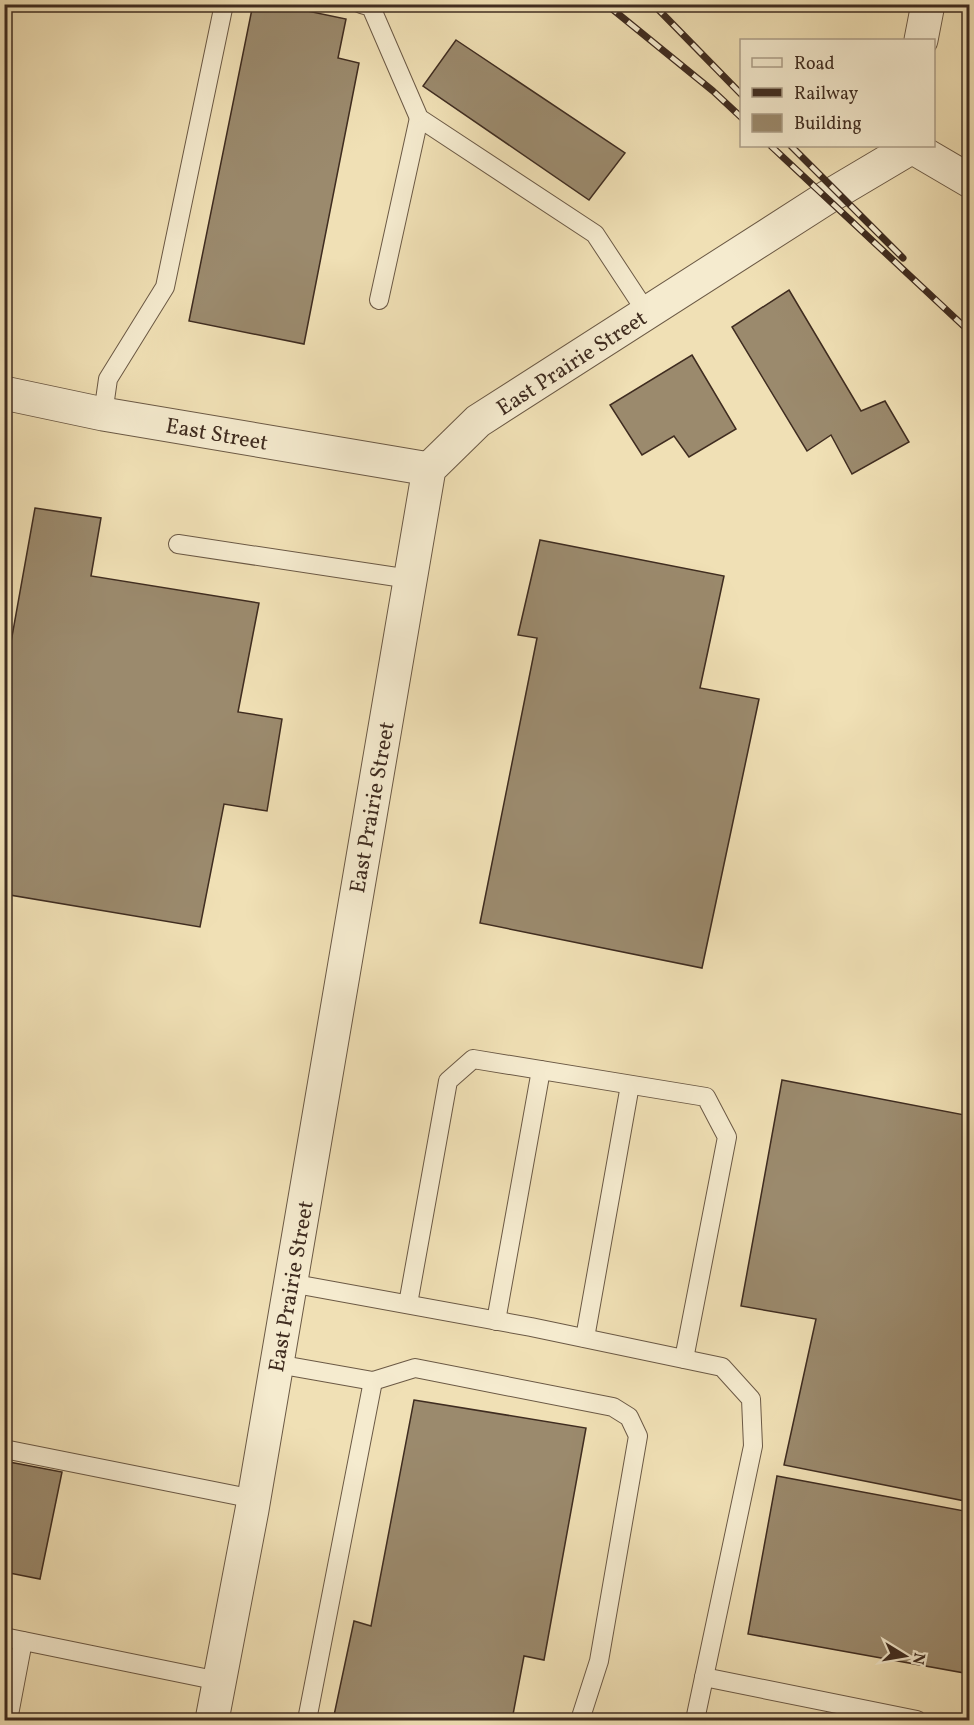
<svg xmlns="http://www.w3.org/2000/svg" width="974" height="1725" font-family="Vollkorn,serif">
<style>
.building{fill:#9b8a6d;stroke:#3f2c20;stroke-width:1.5}
.lines{fill:none;stroke-linecap:round;stroke-linejoin:round}
.service-casing{stroke:#6b5945;stroke-width:20}
.minor-casing{stroke:#6b5945;stroke-width:35}
.service{stroke:#f5ebcf;stroke-width:18}
.minor{stroke:#f5ebcf;stroke-width:33}
.rail-casing{stroke:#3f2c20;stroke-width:7}
.rail{stroke:#f5ebcf;stroke-width:4.5;stroke-dasharray:14;stroke-linecap:butt}
.labels{text-anchor:middle;stroke-width:5;stroke-linejoin:round;paint-order:stroke}
.street-label{font-size:22px;fill:#3f2c20;stroke:#f5ebcf}
</style>
<rect width="100%" height="100%" fill="#f0e0b5"/>
<filter id="stains"><feTurbulence type="fractalNoise" baseFrequency=".00333" numOctaves="4"/><feColorMatrix values="0 0 0 0 .2 0 0 0 0 .09 0 0 0 0 .02 0 0 0 .5 -.17"/></filter>
<radialGradient id="worn" r=".72"><stop offset=".6" stop-color="#630" stop-opacity="0"/><stop offset="1" stop-color="#630" stop-opacity=".3"/></radialGradient>
<g class="building">
<path d="M253,4H274L346,19L338,58L359,63L304,344L189,321Z"/>
<path d="M456,40L625,153L589,200L423,86Z"/>
<path d="M789,290L861,411L885,401L909,442L852,474L831,435L807,451L732,327Z"/>
<path d="M692,355L736,429L689,457L674,436L642,455L610,405Z"/>
<path d="M35,508L101,518L91,576L259,603L238,712L282,719L267,811L224,804L200,927L4,894V681Z"/>
<path d="M540,540L724,576L700,688L759,699L702,968L480,923L537,638L518,635Z"/>
<path d="M782,1080L970,1116V1502L784,1465L816,1319L741,1306Z"/>
<path d="M414,1400L586,1428L544,1660L524,1656L512,1720H333L354,1621L371,1626Z"/>
<path d="M4,1461L62,1472L40,1579L4,1572Z"/>
<path d="M777,1476L970,1512V1674L748,1634Z"/>
</g>
<g class="lines">
<defs>
<g id="service">
<path d="M361,4L371,7L419,118L595,234L647,313"/>
<path d="M379,300L419,118"/>
<path d="M103,414L108,379L165,287L224,4"/>
<path d="M178,544L410,579"/>
<path d="M290,1283L531,1327L722,1367L751,1399L753,1446L695,1720"/>
<path d="M408,1304L448,1081L473,1059L706,1097L727,1137L684,1359"/>
<path d="M496,1321L541,1070"/>
<path d="M585,1338L630,1085"/>
<path d="M277,1364L373,1381L415,1368L613,1407L629,1417L638,1436L599,1661L580,1720"/>
<path d="M4,1449L254,1499"/>
<path d="M4,1637L219,1681"/>
<path d="M704,1677L917,1720"/>
<path d="M8,1720L23,1641"/>
<path d="M307,1720L373,1381"/>
</g>
<g id="minor">
<path d="M921,40L928,4"/>
<path d="M912,147L970,181"/>
<path d="M4,393L103,414L429,469"/>
<path d="M212,1720L252,1510L429,469L478,421L826,198L912,147"/>
</g>
</defs>
<use href="#service" class="service-casing"/>
<use href="#minor" class="minor-casing"/>
<use href="#service" class="service"/>
<use href="#minor" class="minor"/>
<defs>
<g id="rail">
<path d="M606,4L713,91L742,118"/>
<path d="M653,4L742,95"/>
<path d="M771,146L970,332"/>
<path d="M791,146L903,258"/>
</g>
</defs>
<use href="#rail" class="rail-casing"/>
<use href="#rail" class="rail"/>
</g>
<g class="labels">
<g class="street-label">
<text transform="translate(571 362) rotate(-33)" y="8">East Prairie Street</text>
<text transform="translate(217 433) rotate(10)" y="8">East Street</text>
<text transform="translate(371 807) rotate(-80)" y="8">East Prairie Street</text>
<text transform="translate(290 1286) rotate(-80)" y="8">East Prairie Street</text>
</g>
</g>
<rect width="974" height="1725" fill="none" stroke="#f0e0b5" stroke-width="24"/>
<rect x="6" y="6" width="962" height="1713" fill="none" stroke="#3f2c20" stroke-width="3"/>
<rect x="12" y="12" width="950" height="1701" fill="none" stroke="#3f2c20" stroke-width="1.5"/>
<rect x="740" y="39" width="195" height="108" fill="#f5ebcf" stroke="#ac9f89" stroke-width="1.5"/>
<rect x="752" y="58" width="30" height="9" fill="#f5ebcf" stroke="#ac9f89" stroke-width="1.5"/>
<text x="794" y="69" font-size="18" fill="#3f2c20">Road</text>
<rect x="752" y="88" width="30" height="9" fill="#3f2c20" stroke="#ac9f89" stroke-width="1.5"/>
<text x="794" y="99" font-size="18" fill="#3f2c20">Railway</text>
<rect x="752" y="114" width="30" height="18" fill="#9b8a6d" stroke="#ac9f89" stroke-width="1.5"/>
<text x="794" y="129" font-size="18" fill="#3f2c20">Building</text>
<g transform="translate(905 1656) rotate(101)" stroke="#f5ebcf" stroke-width="4.5" paint-order="stroke">
<path d="M0-4.5L10 22L0 15L-10 22Z" fill="#3f2c20"/>
<text y="-9" font-size="16" font-weight="bold" text-anchor="middle" fill="#3f2c20">N</text>
</g>
<rect width="100%" height="100%" filter="url(#stains)"/>
<rect width="100%" height="100%" fill="url(#worn)"/>
</svg>
